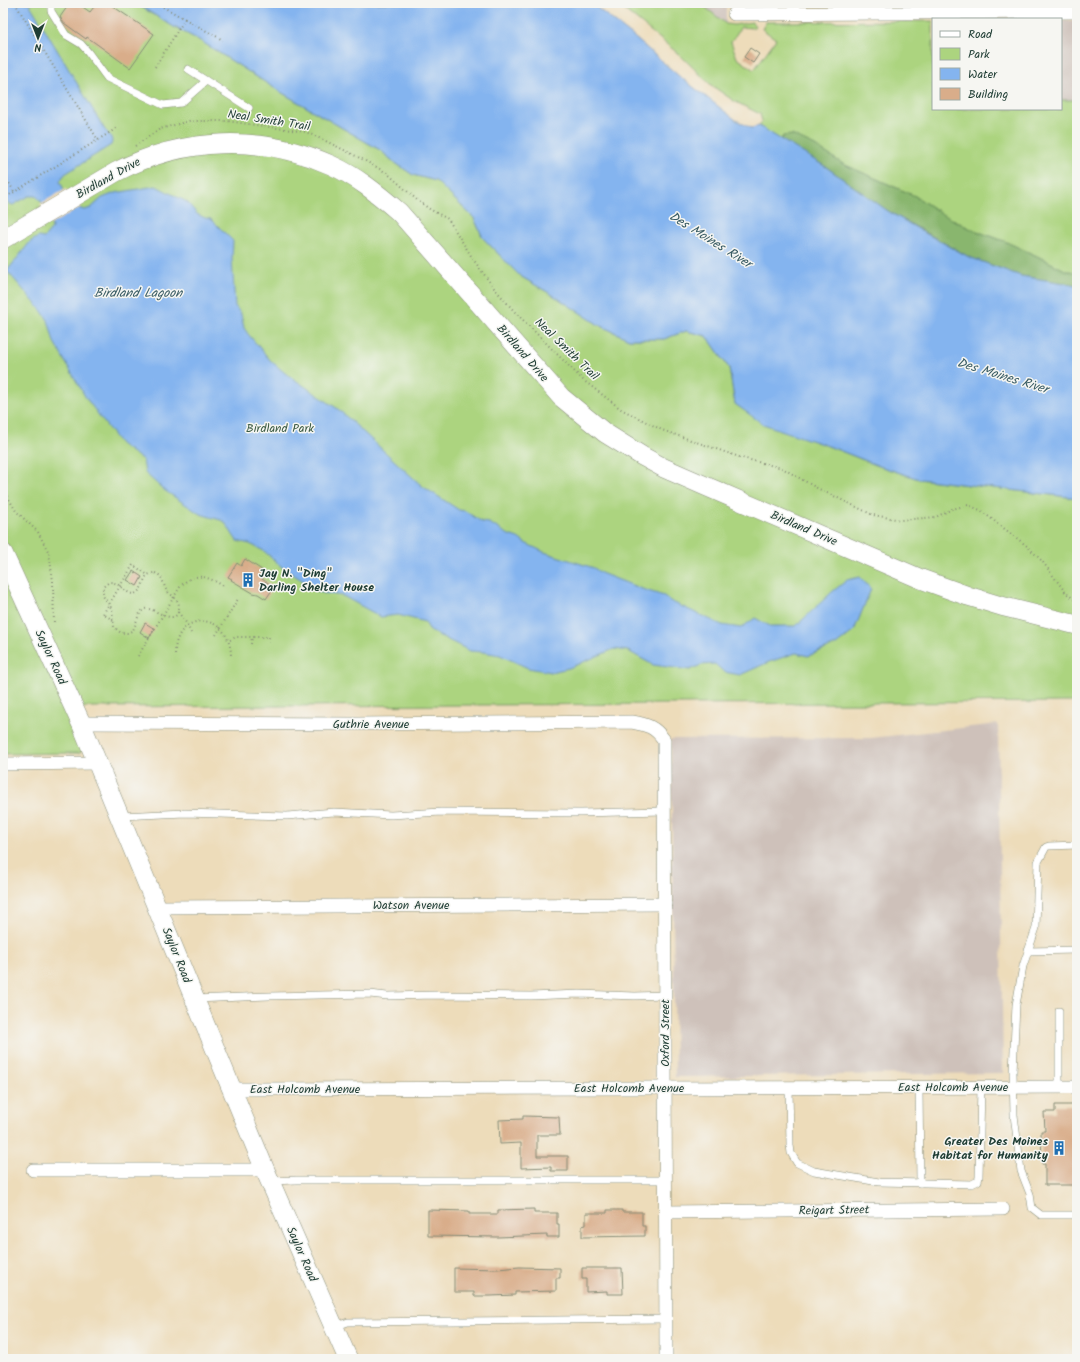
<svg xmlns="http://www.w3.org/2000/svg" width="1080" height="1362" font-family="Kalam,sans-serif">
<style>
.industrial{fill:#cec1ba}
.green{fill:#acd47f;stroke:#66885a}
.forest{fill:#89b66e;stroke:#547a51}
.water{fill:#84b4ef;stroke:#527892}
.pier{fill:#eddcba}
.building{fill:#d9ad8a}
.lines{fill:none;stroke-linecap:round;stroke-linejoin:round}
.lane-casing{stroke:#868c77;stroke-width:8}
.street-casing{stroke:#868c77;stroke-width:14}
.secondary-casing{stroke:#868c77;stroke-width:20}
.path{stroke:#868c77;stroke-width:2;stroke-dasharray:1 3;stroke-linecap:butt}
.lane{stroke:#fff;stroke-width:7}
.street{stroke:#fff;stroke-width:13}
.secondary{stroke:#fff;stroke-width:19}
.labels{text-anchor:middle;stroke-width:3;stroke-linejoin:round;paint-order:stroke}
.street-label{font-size:12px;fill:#1f3d34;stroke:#f6f6f2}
.park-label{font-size:12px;fill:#3b5b43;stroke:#f6f6f2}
.poi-label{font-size:12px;font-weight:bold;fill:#1f3d34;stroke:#f6f6f2;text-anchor:start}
.water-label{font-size:13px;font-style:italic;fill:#385b63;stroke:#f6f6f2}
</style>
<rect width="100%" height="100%" fill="#f6f6f2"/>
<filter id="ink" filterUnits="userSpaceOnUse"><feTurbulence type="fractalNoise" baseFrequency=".025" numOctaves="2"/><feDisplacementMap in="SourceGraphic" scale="8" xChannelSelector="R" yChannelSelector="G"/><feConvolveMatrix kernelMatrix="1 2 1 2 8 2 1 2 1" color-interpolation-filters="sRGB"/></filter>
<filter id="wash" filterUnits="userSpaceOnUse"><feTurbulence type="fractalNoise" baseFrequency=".012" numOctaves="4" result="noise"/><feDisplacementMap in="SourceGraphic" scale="16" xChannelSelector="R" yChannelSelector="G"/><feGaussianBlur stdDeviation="0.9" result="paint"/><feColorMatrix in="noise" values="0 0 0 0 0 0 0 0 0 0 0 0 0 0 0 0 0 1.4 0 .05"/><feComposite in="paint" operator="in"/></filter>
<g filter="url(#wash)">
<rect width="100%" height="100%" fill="#eddcba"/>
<g class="industrial">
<path d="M700,3H726V24Z"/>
<path d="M809,3H1077V4L814,5Z"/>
<path d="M1077,20V100H1061V21Z"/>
<path d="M998,724L1003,1073L675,1077L671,739L871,738Z"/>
</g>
<g class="green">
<path d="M3,3H135L174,27L199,40L279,91L380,150L394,162L413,175L436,181L474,218L483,238L520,276L556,297L599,325L629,339H664L686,331L707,336L729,368L735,404L828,446L879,466L919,479L1077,498V702L86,707L76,711L84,749L80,753L3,754Z"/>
<path d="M616,3H700L726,24L734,25L752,22L755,26L753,28L741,27L731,42L737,58L754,70L776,39L762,29L766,22L933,21V109H1061V100H1077V272L1067,271L1037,256L1004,241L973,230L942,214L915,196L843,164L815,146L792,136H783L781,140L759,126L762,121L760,114L734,101L711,85L680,55Z"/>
</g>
<path class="forest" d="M792,135L815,146L843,164L915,196L942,214L973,230L1004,241L1037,256L1067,271L1077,272V285L1021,276L969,257L888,211L826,167L781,140L783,136Z"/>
<g class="water">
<path d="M3,3H29L105,130C109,134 114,139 111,145L65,174L62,178L60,181L63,188L79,208L84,210L91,208L102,198L115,193L156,186L187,202L197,214L205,218L211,219L233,241L232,259L235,306L241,314L244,328L248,334L271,361L285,373L338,409L422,486L459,510L465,511L482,522L489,523L509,535L518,538L525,543L544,552L594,568L601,573L642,589L664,596L670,601L722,625L741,628L755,618L770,626H796L832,592L847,580L860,577L871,589L854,631L836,645L808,656L796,653L769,662L740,675L724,672L715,664L701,665L690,670L653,665L628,651L614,649L569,668L551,672L528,668L500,655L483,652L470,651L430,631L425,622L398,615L381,617L343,596L323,593L312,589L305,582L283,568L264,551L250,544L237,541L224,521L200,514L164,490L145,473L143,460L120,444L86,398L54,342L48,320L41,310L7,271L30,242L38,237L44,238L52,229C52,219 44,203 36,196H29L13,205L10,204L3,197Z"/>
<path d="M135,3H591L634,37L679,76L736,120L751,128L759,126L772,134L826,167L888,211L925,233L969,257L1021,276L1077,285V498L919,479L879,466L828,446L763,424L735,404L729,368L707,336L686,331L664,339H629L599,325L556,297L520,276L483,238L474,218L436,181L413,175L394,162L380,150L279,91L199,40L174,27Z"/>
</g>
<path class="pier" d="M66,189L81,207L50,225L40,204Z"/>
<g id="blocks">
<g class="building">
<path d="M70,3H77L90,12L97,3H108L154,34L130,68L87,37L86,39L64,23L60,17Z"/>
<path d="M750,48L759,54L753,63L744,57Z"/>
<path d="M245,559L265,572L262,577V579L274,587L266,599L258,594L253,593L231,580L232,579L228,577L237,563L241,566Z"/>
<path d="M133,571L142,577L137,586L127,580Z"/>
<path d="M145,623L155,629L149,638L140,632Z"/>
<path d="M1055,1105H1077V1185H1045V1164H1042L1041,1131H1045L1044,1112H1055Z"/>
<path d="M523,1116L559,1117L560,1135H537V1156H568V1171H551V1167L521,1168V1143L500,1144L499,1120L523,1119Z"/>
<path d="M534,1209V1213H557V1224H559V1237H547V1235L498,1237L428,1236V1210L469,1211V1214H498V1210Z"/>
<path d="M607,1210H622V1212H642V1226H645V1236L582,1237V1226L586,1225V1213H607Z"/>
<path d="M519,1267L560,1268V1278H556V1291L515,1292V1295L490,1296H474V1292H454V1268L498,1269Z"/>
<path d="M582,1268H622L623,1294H607V1291L586,1292V1279H582Z"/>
</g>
</g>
</g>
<g filter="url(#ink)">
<use href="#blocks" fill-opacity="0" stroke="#868c77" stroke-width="1"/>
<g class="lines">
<defs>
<g id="lane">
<path d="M51,3V11L66,35L81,44L88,52L107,78L163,105L181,103L206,81"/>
<path d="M188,69L249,108"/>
<path d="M121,816L185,813L287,816L334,812L391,815L441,812L581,813L664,811"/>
<path d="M1077,845L1049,846L1046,847L1038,862L1036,928L1023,966L1016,1005L1013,1072L1014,1115L1021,1171L1030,1194L1032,1208L1041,1215H1077"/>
<path d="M1028,951L1077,950"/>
<path d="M195,999L269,996L370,994L387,996L437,995L531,996L579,994L635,996L665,995"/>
<path d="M919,1087L920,1183"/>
<path d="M1059,1087V1011"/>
<path d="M789,1088L790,1145L791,1153L797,1163L814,1171L879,1182L972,1184L978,1181L979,1177L981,1087"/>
<path d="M271,1181L296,1180H666"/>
<path d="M334,1327L348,1322L665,1319"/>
</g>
<g id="street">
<path d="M734,14L1077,12"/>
<path d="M81,723L355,724L632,722C648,725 655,727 664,740L666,1359"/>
<path d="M3,764L98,763"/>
<path d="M157,907L665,904"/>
<path d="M232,1089L1077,1087"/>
<path d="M33,1170H265"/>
<path d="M666,1212L1003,1209"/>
</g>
<g id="secondary">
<path d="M3,239L116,172C183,137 262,134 331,165C356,176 378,194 399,212L561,397L605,433L642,456L664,468L703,485L921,579L968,596L1001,606L1077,625"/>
<path d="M3,553L81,723L265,1170L348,1359"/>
</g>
</defs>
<use href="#lane" class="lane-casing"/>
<use href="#street" class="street-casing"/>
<use href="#secondary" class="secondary-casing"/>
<g class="path">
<path d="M15,3L98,140"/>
<path d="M156,3L185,19"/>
<path d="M155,67L185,19L223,40"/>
<path d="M135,146L160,129L189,121H227L306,132L332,144L360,158L387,173L417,200L431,210L448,219L473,259L494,288L515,312L583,380L621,409L662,430L742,458L782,468L815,487L873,515L901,520L936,517L952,509L968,505L980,510L1027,546L1042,561L1066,593L1077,601"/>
<path d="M3,173L15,193"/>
<path d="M3,199L117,128"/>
<path d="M3,489L16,511L38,532L49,553L53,581L54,625"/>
<path d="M155,573C165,576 162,587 169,593C174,597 179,600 179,607C177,630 154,606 145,609C137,613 137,623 133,630L128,633H121L114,627L112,609L103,596V587L109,582C121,582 123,593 134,594C147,589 140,573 155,573Z"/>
<path d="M178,612L187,624L191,633"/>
<path d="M113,620L103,614L133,565L148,575"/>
<path d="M216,635L238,599"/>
<path d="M230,640L236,637H269V644"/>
<path d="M251,644L252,637"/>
<path d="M175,654C174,611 229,609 231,655"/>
<path d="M138,656L180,587C195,570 209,577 225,587"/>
</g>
<use href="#lane" class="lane"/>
<use href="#street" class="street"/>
<use href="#secondary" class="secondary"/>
</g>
</g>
<defs>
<symbol id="building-bare" viewBox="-9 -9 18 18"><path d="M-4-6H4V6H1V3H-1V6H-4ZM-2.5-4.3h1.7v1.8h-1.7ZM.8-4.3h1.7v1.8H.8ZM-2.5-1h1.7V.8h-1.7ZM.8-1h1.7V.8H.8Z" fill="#1f6fb2" stroke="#f6f6f2" stroke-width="2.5" paint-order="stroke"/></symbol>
</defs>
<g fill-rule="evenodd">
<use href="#building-bare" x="238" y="570" width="20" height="20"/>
<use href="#building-bare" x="1049" y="1138" width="20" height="20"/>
</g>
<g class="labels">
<g class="street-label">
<text transform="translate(269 120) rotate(9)" y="4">Neal Smith Trail</text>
<text transform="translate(108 178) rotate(-29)" y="4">Birdland Drive</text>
<text transform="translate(567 349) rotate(44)" y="4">Neal Smith Trail</text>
<text transform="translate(523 353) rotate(49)" y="4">Birdland Drive</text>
<text transform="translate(804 528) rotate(23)" y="4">Birdland Drive</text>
<text transform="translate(51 657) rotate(65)" y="4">Saylor Road</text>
<text x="371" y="728">Guthrie Avenue</text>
<text x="411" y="909">Watson Avenue</text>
<text transform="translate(177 955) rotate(68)" y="4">Saylor Road</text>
<text transform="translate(665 1033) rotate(-90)" y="4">Oxford Street</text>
<text x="953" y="1091">East Holcomb Avenue</text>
<text x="629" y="1092">East Holcomb Avenue</text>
<text x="305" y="1093">East Holcomb Avenue</text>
<text transform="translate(834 1210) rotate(-1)" y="4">Reigart Street</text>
<text transform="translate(302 1254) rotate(66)" y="4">Saylor Road</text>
</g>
<g class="park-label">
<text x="280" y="432">Birdland Park</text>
</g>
<g class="poi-label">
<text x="259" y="577">Jay N. "Ding"<tspan x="259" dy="14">Darling Shelter House</tspan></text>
<text x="1048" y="1145" text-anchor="end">Greater Des Moines<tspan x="1048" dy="14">Habitat for Humanity</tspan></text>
</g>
<g class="water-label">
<text transform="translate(711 239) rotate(32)" y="5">Des Moines River</text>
<text x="138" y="297">Birdland Lagoon</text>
<text transform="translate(1003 375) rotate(17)" y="5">Des Moines River</text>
</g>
</g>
<rect width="1080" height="1362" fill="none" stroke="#f6f6f2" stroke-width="16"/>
<rect x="932" y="18" width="130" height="92" fill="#f6f6f2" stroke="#a0aca6"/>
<rect x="940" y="31" width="20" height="6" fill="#ffffff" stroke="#a0aca6"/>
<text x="968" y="38" font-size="12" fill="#1f3d34">Road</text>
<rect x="940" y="48" width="20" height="12" fill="#acd47f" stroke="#a0aca6"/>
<text x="968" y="58" font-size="12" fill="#1f3d34">Park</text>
<rect x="940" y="68" width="20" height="12" fill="#84b4ef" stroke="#a0aca6"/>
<text x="968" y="78" font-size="12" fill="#1f3d34">Water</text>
<rect x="940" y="88" width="20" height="12" fill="#d9ad8a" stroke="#a0aca6"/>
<text x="968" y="98" font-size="12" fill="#1f3d34">Building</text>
<g transform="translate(38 38) rotate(180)" stroke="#f6f6f2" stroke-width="3" paint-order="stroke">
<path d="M0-3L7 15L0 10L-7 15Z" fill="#1f3d34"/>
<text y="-6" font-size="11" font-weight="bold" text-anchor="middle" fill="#1f3d34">N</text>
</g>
</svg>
